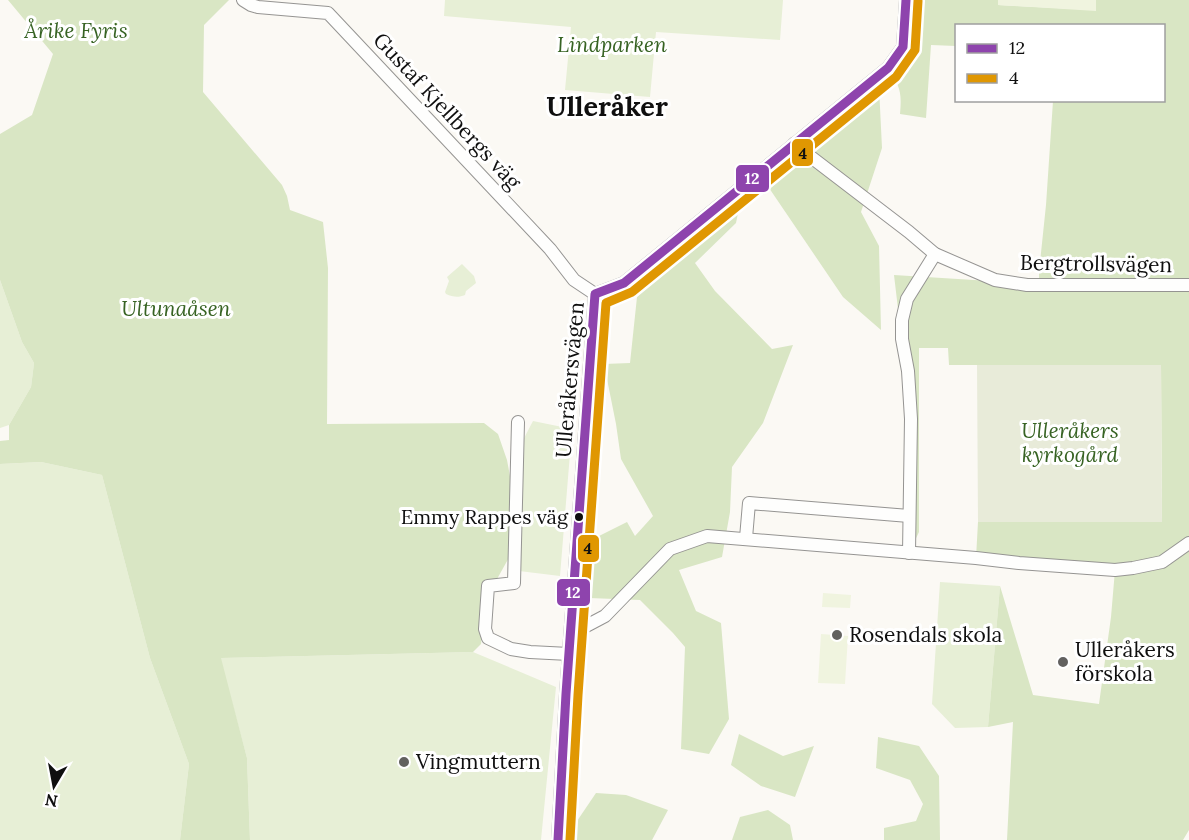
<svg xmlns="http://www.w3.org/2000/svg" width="1189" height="840" font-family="Lora,serif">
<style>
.green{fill:#e7efd6}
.forest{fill:#d9e6c4}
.cemetery{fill:#e8ebd9}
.pitch{fill:#f0f4df}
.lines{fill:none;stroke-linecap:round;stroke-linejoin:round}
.minor-casing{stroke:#959492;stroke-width:14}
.minor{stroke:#fefefd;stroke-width:12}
.bus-1-casing{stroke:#fff;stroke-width:14}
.bus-2-casing{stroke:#fff;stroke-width:14}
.bus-1{stroke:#8e44ad;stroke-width:9}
.bus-2{stroke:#e09702;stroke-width:9}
.bus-dot{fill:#0f0f0f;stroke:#fff;stroke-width:2}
.poi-dot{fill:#62615f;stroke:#fff;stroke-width:2}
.labels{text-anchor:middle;stroke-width:6;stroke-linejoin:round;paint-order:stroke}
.bus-label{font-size:20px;fill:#0f0f0f;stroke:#fff;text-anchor:end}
.park-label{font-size:21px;font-style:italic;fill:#376323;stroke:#fff}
.street-label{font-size:21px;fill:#0f0f0f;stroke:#fff}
.poi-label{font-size:21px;fill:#0f0f0f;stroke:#fff;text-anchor:start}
.district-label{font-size:27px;font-weight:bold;fill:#0f0f0f;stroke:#fff}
.line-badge{stroke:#fff;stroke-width:2}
.badge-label{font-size:16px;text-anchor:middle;font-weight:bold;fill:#fff}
.pale-badge-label{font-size:16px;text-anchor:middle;font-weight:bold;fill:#111}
</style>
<rect width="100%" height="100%" fill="#fbf9f4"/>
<g class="green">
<path d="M445,0H783L780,40L656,32L650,97L565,90L571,27L444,16Z"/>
<path d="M462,264L474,276L476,283L466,291L465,295C458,298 453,297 446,294L445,292L449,281L447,277Z"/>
<path d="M0,280L22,342L34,363L31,387L9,425L0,428Z"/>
<path d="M533,421L572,429L560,576L519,571L522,442Z"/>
<path d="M41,462L102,475L150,658L189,764L180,840H0V464Z"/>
<path d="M940,582L1000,586L988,727L955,728L932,704Z"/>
<path d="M473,652L556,687L541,840H250L247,758L220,658Z"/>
</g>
<g class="forest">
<path d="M8,0H229L204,25L203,92L282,185L287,196L290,210L323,222L328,268L327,424L484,423L498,434L507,460L514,498L511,554L487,597L481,644L473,652L221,658L247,758L250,840H180L189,764L150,658L102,475L41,462L0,464V441L9,440V425L31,387L34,363L22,342L0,280V134L32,115L53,54Z"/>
<path d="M910,0H998V5L1096,10V0H1189V830L1183,840H1007L1013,722L988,727L1000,586L1033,695L1099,704L1111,617L1115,570L976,558L978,522H1162L1161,365H949L948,348H919V532L909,553L911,419L894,275L1039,284V272L1046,205L1053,101L1164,100V26H956V46L931,45L926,118L900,114C902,91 900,87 888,68L903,47Z"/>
<path d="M879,87L882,148L861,212L879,246L881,330L843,297L765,182Z"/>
<path d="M740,203L736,223L695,263L715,291L772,349L793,345L763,423L732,467L730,512L722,557L679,570L696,611L721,623L729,719L709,754L681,749L685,647L673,633L640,600L589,598L591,561L599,536L627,522L635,536L653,516L621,459L616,424L604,364L630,363L637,297L675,252Z"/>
<path d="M739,734L783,756L814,746L795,797L761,786L731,765Z"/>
<path d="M878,737L919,746L939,776L940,840H884V828L916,821L923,804L910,780L876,768Z"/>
<path d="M596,793L626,795L668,810L652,840H575V824Z"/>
<path d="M768,810L790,825L793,840H732L740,817Z"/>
</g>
<path class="cemetery" d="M977,365H1161L1162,522H978Z"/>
<g class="pitch">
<path d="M998,0H1096V11L998,5Z"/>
<path d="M823,593L851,595L850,608L822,607Z"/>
<path d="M821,634L848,636L845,684L818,683Z"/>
</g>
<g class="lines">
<defs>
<g id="minor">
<path d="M243,0L251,5L258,7L328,13L550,249L574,280L595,294"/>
<path d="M794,144L909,232L935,254L995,280L1027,285H1189"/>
<path d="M518,422L514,583L488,586L485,629L488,638L511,649L530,652L569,654"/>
<path d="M746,538L749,503L909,516"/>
<path d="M909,553L911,419L908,371L902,339V320L907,299L935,254"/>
<path d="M571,634L605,616L670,549L707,536L976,558L1019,563L1115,570L1133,568L1162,562L1189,543"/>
<path d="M558,840L566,694L595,294L624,283L888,68L903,47L906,0"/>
</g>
</defs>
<use href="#minor" class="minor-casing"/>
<use href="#minor" class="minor"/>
<defs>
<path id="bus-1" d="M558,840L566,694L595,294L624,283L888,68L903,47L906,0"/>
<path id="bus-2" d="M570,840L578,695L606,303L632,292L896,77L915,50L918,1"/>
</defs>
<use href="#bus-1" class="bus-1-casing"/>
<use href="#bus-2" class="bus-2-casing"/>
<use href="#bus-1" class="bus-1"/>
<use href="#bus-2" class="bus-2"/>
</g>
<circle class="bus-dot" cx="579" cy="517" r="5"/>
<g class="poi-dot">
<circle cx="837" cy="635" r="6"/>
<circle cx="1063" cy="662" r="6"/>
<circle cx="404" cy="762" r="6"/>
</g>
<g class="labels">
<g class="bus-label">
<text x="568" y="524">Emmy Rappes väg</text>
</g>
<g class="park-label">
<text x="76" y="38">Årike Fyris</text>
<text x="612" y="52">Lindparken</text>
<text x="176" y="316">Ultunaåsen</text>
<text x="1070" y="438">Ulleråkers<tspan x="1070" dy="24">kyrkogård</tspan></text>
</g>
<g class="street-label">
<text transform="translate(447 111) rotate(47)" y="7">Gustaf Kjellbergs väg</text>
<text transform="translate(1096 264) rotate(1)" y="7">Bergtrollsvägen</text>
<text transform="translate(570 380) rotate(-85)" y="7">Ulleråkersvägen</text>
</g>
<g class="poi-label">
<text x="849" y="642">Rosendals skola</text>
<text x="1075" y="657">Ulleråkers<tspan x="1075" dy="24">förskola</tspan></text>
<text x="416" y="769">Vingmuttern</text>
</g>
<g class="district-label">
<text x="607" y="116">Ulleråker</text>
</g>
</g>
<g class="line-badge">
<rect x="791" y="138" width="23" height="29" rx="6" fill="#e09702"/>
<rect x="735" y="164" width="35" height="29" rx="6" fill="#8e44ad"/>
<rect x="577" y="534" width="23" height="29" rx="6" fill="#e09702"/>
<rect x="556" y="578" width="35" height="29" rx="6" fill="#8e44ad"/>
</g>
<g class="badge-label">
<text x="752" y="184">12</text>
<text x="573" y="598">12</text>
</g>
<g class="pale-badge-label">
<text x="803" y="159">4</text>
<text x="588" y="554">4</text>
</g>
<rect x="955" y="24" width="210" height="78" fill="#ffffff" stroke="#9f9f9f" stroke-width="1.5"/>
<rect x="967" y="44" width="30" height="9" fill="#8e44ad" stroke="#9f9f9f" stroke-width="1.5"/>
<text x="1009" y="54" font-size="18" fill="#0f0f0f">12</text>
<rect x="967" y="74" width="30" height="9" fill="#e09702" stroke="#9f9f9f" stroke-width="1.5"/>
<text x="1009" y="84" font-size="18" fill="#0f0f0f">4</text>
<g transform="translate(54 786) rotate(190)" stroke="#ffffff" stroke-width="4.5" paint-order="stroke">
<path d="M0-4.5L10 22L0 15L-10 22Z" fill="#0f0f0f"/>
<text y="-9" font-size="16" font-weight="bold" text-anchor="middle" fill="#0f0f0f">N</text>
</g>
</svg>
